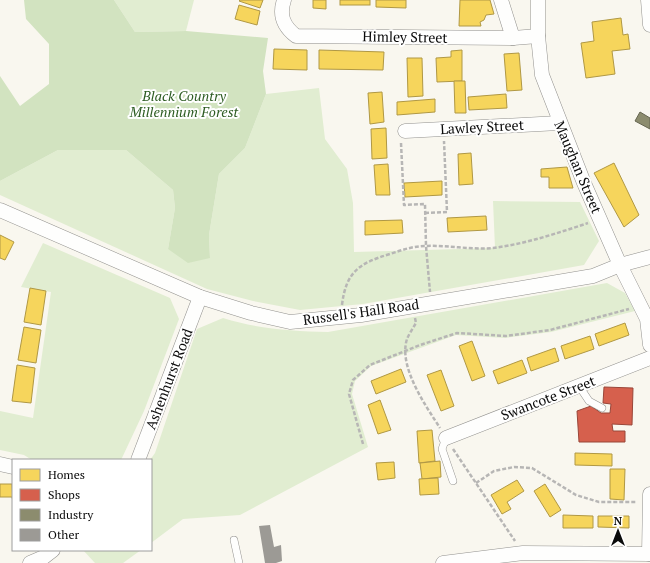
<svg xmlns="http://www.w3.org/2000/svg" width="650" height="563" font-family="'PT Serif',serif">
<style>
.green{fill:#e1edd1}
.forest{fill:#d2e3c0}
.homes{fill:#f6d55c;stroke:#b09844}
.shops{fill:#d6604d;stroke:#994639}
.industry{fill:#8c8c6e;stroke:#656550}
.building{fill:#9c9a95}
.lines{fill:none;stroke-linecap:round;stroke-linejoin:round}
.lane-casing{stroke:#92918e;stroke-width:8}
.street-casing{stroke:#92918e;stroke-width:15}
.path{stroke:#b7b6b5;stroke-width:2.5;stroke-dasharray:4 2;stroke-linecap:butt}
.lane{stroke:#fefefd;stroke-width:7}
.street{stroke:#fefefd;stroke-width:14}
.labels{text-anchor:middle;stroke-width:4;stroke-linejoin:round;paint-order:stroke}
.street-label{font-size:14px;fill:#0b0b0b;stroke:#fff}
.park-label{font-size:14px;font-style:italic;fill:#2d5c22;stroke:#fff}
</style>
<rect width="100%" height="100%" fill="#f9f7ef"/>
<g class="green">
<path d="M114,0H194L186,31L135,32Z"/>
<path d="M319,88L325,139L347,169L353,203L354,252L495,248L493,201L580,202L599,241L584,265L363,304L300,310L253,301L207,289L0,195V181L58,150H126L173,190L175,208L168,249L210,258L209,235L219,174L245,148L266,94Z"/>
<path d="M43,243L170,298L179,319L144,411L121,460H32L24,455L0,450V411L33,418L51,292L21,287Z"/>
<path d="M607,283L625,293L635,311L551,332L505,338L456,335L371,366L355,381L352,394L368,447L240,515L183,519L151,543L150,460L155,453L197,329L223,318C258,329 292,331 328,332Z"/>
<path d="M83,550H141L123,563H95Z"/>
</g>
<path class="forest" d="M24,0H114L135,32L186,31L268,38L263,71L266,94L245,148L219,174L209,235L210,258L188,263L168,249L175,208L173,190L126,150H58L0,181V76L20,106L49,84V44L26,19Z"/>
<g class="homes">
<path d="M240,0H263L260,8L239,1Z"/>
<path d="M313,0H326V9L313,8Z"/>
<rect x="340" y="0" width="30" height="5"/>
<path d="M376,0H406V8L376,7Z"/>
<path d="M460,0H490L494,14L486,15L484,20L480,22L481,26H459Z"/>
<path d="M239,5L260,11L257,25L235,19Z"/>
<path d="M621,18L623,35L628,34L630,49L612,51L615,74L586,78L581,43L594,41L592,22Z"/>
<path d="M274,49L307,50V70L273,69Z"/>
<path d="M319,50L384,52L383,70L319,69Z"/>
<path d="M462,50V81L437,82L436,58L451,57V51Z"/>
<path d="M519,53L522,90L507,91L504,54Z"/>
<path d="M407,58H422L423,96L408,97Z"/>
<path d="M454,81H465L466,113H455Z"/>
<path d="M382,92L384,122L370,124L368,93Z"/>
<path d="M506,94L507,108L469,110L468,97Z"/>
<path d="M435,99V112L397,115V102Z"/>
<path d="M386,128L387,158L372,159L371,129Z"/>
<path d="M471,153L473,184L459,185L458,154Z"/>
<path d="M614,163L639,215L624,227L594,173Z"/>
<path d="M388,164L390,195H376L374,165Z"/>
<path d="M567,167L573,188H549V177H541V169Z"/>
<path d="M442,181V195L405,197L404,183Z"/>
<path d="M486,216L487,230L448,232L447,218Z"/>
<path d="M402,220L403,233L365,235V221Z"/>
<path d="M0,235L14,242L5,260L0,258Z"/>
<path d="M30,288L46,291L41,325L24,322Z"/>
<path d="M625,323L629,335L599,346L595,334Z"/>
<path d="M24,327L41,330L36,363L18,360Z"/>
<path d="M590,336L594,349L565,359L561,346Z"/>
<path d="M472,341L485,376L472,381L459,346Z"/>
<path d="M555,348L559,361L531,371L527,358Z"/>
<path d="M522,360L527,373L498,384L493,371Z"/>
<path d="M17,365L35,368L31,403L12,401Z"/>
<path d="M401,369L406,382L376,394L371,381Z"/>
<path d="M441,370L454,406L441,411L427,375Z"/>
<path d="M380,400L391,430L378,434L368,405Z"/>
<path d="M432,430L435,461L419,463L417,431Z"/>
<path d="M575,453L612,454V466L575,465Z"/>
<path d="M440,461L441,477L422,479L420,463Z"/>
<path d="M394,462L395,478L378,480L376,463Z"/>
<path d="M610,469H625L624,500L610,499Z"/>
<path d="M438,478L439,494L420,495L419,479Z"/>
<path d="M517,480L524,491L507,502L511,509L502,514L491,495Z"/>
<path d="M0,484H12L13,502L12,497H0Z"/>
<path d="M545,484L561,510L550,517L534,491Z"/>
<path d="M563,515L593,516V528H563Z"/>
<path d="M598,516H629V528L598,527Z"/>
</g>
<path class="shops" d="M604,387L633,388L632,425L612,424L613,431H625V442H579L577,411L591,406L601,413H610L611,404L603,403Z"/>
<path class="industry" d="M640,112L650,118V129L635,121Z"/>
<path class="building" d="M270,525L274,547L281,545L282,561L276,563H265L259,526Z"/>
<g class="lines">
<defs>
<g id="lane">
<path d="M579,386L589,401L602,408"/>
<path d="M446,438L442,449L453,481"/>
<path d="M234,540L239,563"/>
</g>
<g id="street">
<path d="M284,0C279,15 283,26 296,36L513,38L538,36"/>
<path d="M501,0L513,38"/>
<path d="M538,0V36L542,75L584,183L620,265L647,319L650,345"/>
<path d="M648,0L650,25"/>
<path d="M405,131L559,123"/>
<path d="M0,210L200,297L251,313L290,322L361,315L593,276L620,265L650,257"/>
<path d="M446,438L650,358"/>
<path d="M138,460L200,297"/>
<path d="M0,464L13,467"/>
<path d="M649,554L650,494"/>
<path d="M30,563L44,557L53,550"/>
<path d="M443,563L523,553L650,554"/>
</g>
</defs>
<use href="#lane" class="lane-casing"/>
<use href="#street" class="street-casing"/>
<g class="path">
<path d="M401,143L404,205L425,204L426,246L430,292"/>
<path d="M425,213L447,212L444,141"/>
<path d="M342,305C346,271 360,263 390,254C402,250 413,246 426,246C448,245 471,250 493,248C525,244 558,233 588,223"/>
<path d="M415,318L416,323C413,328 409,334 407,339C398,367 426,406 440,428"/>
<path d="M363,444L349,394L353,380L370,365L420,345L457,333L506,336L550,330L629,309"/>
<path d="M453,449L515,541"/>
<path d="M476,483L494,471L514,467L532,468L576,495L599,502H637"/>
</g>
<use href="#lane" class="lane"/>
<use href="#street" class="street"/>
</g>
<g class="labels">
<g class="street-label">
<text transform="translate(405 37) rotate(1)" y="5">Himley Street</text>
<text transform="translate(482 127) rotate(-3)" y="5">Lawley Street</text>
<text transform="translate(578 167) rotate(67)" y="5">Maughan Street</text>
<text transform="translate(361 312) rotate(-8)" y="5">Russell's Hall Road</text>
<text transform="translate(169 379) rotate(-69)" y="5">Ashenhurst Road</text>
<text transform="translate(548 398) rotate(-21)" y="5">Swancote Street</text>
</g>
<g class="park-label">
<text x="184" y="101">Black Country<tspan x="184" dy="16">Millennium Forest</tspan></text>
</g>
</g>
<rect x="12" y="459" width="140" height="92" fill="#ffffff" stroke="#9d9d9d"/>
<rect x="20" y="469" width="20" height="12" fill="#f6d55c" stroke="#9d9d9d"/>
<text x="48" y="479" font-size="12" fill="#0b0b0b">Homes</text>
<rect x="20" y="489" width="20" height="12" fill="#d6604d" stroke="#9d9d9d"/>
<text x="48" y="499" font-size="12" fill="#0b0b0b">Shops</text>
<rect x="20" y="509" width="20" height="12" fill="#8c8c6e" stroke="#9d9d9d"/>
<text x="48" y="519" font-size="12" fill="#0b0b0b">Industry</text>
<rect x="20" y="529" width="20" height="12" fill="#9c9a95" stroke="#9d9d9d"/>
<text x="48" y="539" font-size="12" fill="#0b0b0b">Other</text>
<g transform="translate(618 531)" stroke="#ffffff" stroke-width="3" paint-order="stroke">
<path d="M0-3L7 15L0 10L-7 15Z" fill="#0b0b0b"/>
<text y="-6" font-size="11" font-weight="bold" text-anchor="middle" fill="#0b0b0b">N</text>
</g>
</svg>
